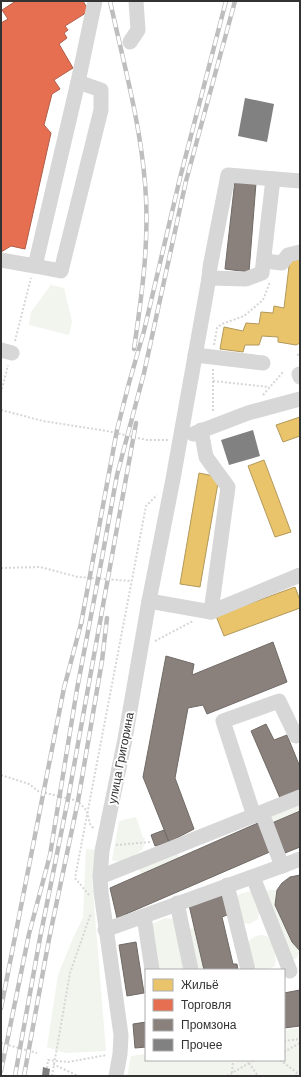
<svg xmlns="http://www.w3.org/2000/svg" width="301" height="1077" font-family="Arial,sans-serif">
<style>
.green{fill:#f1f5ed}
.homes{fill:#e9c46a;stroke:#b2985a}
.shops{fill:#e76f51;stroke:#b15d48}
.industry{fill:#8a817c;stroke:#706a66}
.building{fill:#818181}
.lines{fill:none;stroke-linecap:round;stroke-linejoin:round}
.path{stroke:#d6d6d6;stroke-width:2;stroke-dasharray:2 2;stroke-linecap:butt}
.minor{stroke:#d7d7d7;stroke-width:15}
.rail-casing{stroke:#bebebe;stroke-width:4.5}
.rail{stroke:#fff;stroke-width:3;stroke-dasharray:9;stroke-linecap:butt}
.labels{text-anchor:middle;stroke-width:4;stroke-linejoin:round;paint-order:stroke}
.street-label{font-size:12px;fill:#333;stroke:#fff}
</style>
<rect width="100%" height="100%" fill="#fff"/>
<g class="green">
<path d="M51,285L64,288L72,322L69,335L29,325L31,312Z"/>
<path d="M300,805V811L272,823L270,818L273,815Z"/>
<path d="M136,817L143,838L145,837L143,849L132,857L119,862L112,860L119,821Z"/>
<path d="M86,849L96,850L92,879L106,1051L65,1053L47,1047L58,975L74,936L83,918Z"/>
<path d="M177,851L179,858L141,874L139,868Z"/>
<path d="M268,890H277L275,905L292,942L300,951L296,959H290L264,894Z"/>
<path d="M251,891L260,908L258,919L249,924L242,922L233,901L239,894Z"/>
<path d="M165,918L175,919L186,970H158L150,925Z"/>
<path d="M194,927L204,970H193L185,932Z"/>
<path d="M261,935L267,936C275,948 276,952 275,966L267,970H258C247,958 239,939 261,935Z"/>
<path d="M300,1028V1076H127L131,1056L146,1054V1060H284V1030Z"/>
</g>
<g class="homes">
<path d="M290,258L300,260V343L296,345L278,342V337L262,336L259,345H245L243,352L220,349L224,327L243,331L246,323L259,324L261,312L273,313L274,306L284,308Z"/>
<path d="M300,417V436L283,442L276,425Z"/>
<path d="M264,460L291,532L275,537L248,466Z"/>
<path d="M199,473L219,477L200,587L180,584Z"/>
<path d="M295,587L300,600V608L224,636L216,616Z"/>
</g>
<path class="shops" d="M16,1H83L89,11L65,26L68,30L64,33L67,38L59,44L73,68L54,80L60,89L52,94L44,125L51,133L25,249L11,246L1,252V23L8,19L2,10Z"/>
<g class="industry">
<path d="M235,180L256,183L249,272L225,269Z"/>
<path d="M273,642L287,682L207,714L203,705L188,708L175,778L194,829L169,842L143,777L166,656L194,664L192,675Z"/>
<path d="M266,724L274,740L287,735L300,767V790L280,798L251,731Z"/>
<path d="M300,811V847L285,853L272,823Z"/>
<path d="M260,822L272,851L117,918L110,888Z"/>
<path d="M164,830L169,842L155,846L151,835Z"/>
<path d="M300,875V951L292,942L275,905L277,890L282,883L290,877Z"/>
<path d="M221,891L227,915L222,917L233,964H237L238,970H204L189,905Z"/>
<path d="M136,942L144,993L127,996L119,945Z"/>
<path d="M300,990V1026L284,1028V993Z"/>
<path d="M146,1022V1047L135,1048L133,1024Z"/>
</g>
<g class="building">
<path d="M245,98L274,104L267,142L238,136Z"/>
<path d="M253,430L260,456L229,465L221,440Z"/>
<path d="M43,1067L50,1069L49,1076H42Z"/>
</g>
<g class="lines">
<g class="path">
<path d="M15,341L31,278"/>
<path d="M214,345L217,328L222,324L244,316L263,300L270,282"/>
<path d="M297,355L300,354"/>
<path d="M213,369V413"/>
<path d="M213,381L269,387"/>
<path d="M1,393L8,365"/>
<path d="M263,395L283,372"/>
<path d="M1,410L43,421L107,431L147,440H169"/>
<path d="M1,568L40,567L78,577L131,581"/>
<path d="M155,641L193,621"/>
<path d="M1,775L29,784L38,791L78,801L87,811L90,824L94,829"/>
<path d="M116,845L151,842"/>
<path d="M89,895L75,878L146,506L157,495"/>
<path d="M284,1041L300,1039"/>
<path d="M1,1043L37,1053"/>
<path d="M284,1052L300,1043"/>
<path d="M280,1060L300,1075"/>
<path d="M249,1063L258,1076"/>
<path d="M53,1064L78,1076"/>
<path d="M47,1068L48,1060L68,1062L107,1055"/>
<path d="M232,1073L233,1060"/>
<path d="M52,1076L70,973L91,913"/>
<path d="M227,1076L254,1060"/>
<path d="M291,1076L300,1075"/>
</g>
<g class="minor">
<path d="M130,42L138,30L136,1"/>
<path d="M1,260L35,266L78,82L95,1"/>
<path d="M264,261L282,263L288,255L300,252"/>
<path d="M35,266L61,271L101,110V90L78,82"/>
<path d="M209,278L210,267L228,175L300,181"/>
<path d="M1,350L12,353"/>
<path d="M195,355L263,363"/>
<path d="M299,374L300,377"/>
<path d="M193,434L248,413L300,399"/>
<path d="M149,601L211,612L228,487L206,457L201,430"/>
<path d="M211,612L300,575"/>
<path d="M262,813L282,866L300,859"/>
<path d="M254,816L223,721L279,701L296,736"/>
<path d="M100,877L300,797"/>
<path d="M253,877L290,971"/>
<path d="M227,885L248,970"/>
<path d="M177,903L191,970"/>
<path d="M144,916L152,970"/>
<path d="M105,930L282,866"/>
<path d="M116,1076L120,1054L121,1035L101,892L100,877L102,851L125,739L149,601L173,479L209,278L246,279L262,273L273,179"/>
</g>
<defs>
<g id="rail">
<path d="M110,1C123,61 140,121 145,183C150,238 142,294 134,349"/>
<path d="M81,624L117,430L129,383L144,331L180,178L226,1"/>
<path d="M1,1008L64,688L82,620"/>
<path d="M1,1071L29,934L50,855L77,689L102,558L117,475L144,373L186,181L235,1"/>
<path d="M15,1076L40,938L68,799L136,423"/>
<path d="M24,1076L49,939L78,801L102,661L107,618"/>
</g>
</defs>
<use href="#rail" class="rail-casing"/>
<use href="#rail" class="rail"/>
</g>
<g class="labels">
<g class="street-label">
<text transform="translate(121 758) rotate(-79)" y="4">улица Григорина</text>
</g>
</g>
<rect width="301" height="1077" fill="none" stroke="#333333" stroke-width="4"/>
<rect x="145" y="969" width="140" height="92" fill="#ffffff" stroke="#adadad"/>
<rect x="153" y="979" width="20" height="12" fill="#e9c46a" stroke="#adadad"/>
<text x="181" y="989" font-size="12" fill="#333333">Жильё</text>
<rect x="153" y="999" width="20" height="12" fill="#e76f51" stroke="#adadad"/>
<text x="181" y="1009" font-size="12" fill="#333333">Торговля</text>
<rect x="153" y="1019" width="20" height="12" fill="#8a817c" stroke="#adadad"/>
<text x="181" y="1029" font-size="12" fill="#333333">Промзона</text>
<rect x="153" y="1039" width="20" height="12" fill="#818181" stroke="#adadad"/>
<text x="181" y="1049" font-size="12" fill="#333333">Прочее</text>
</svg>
